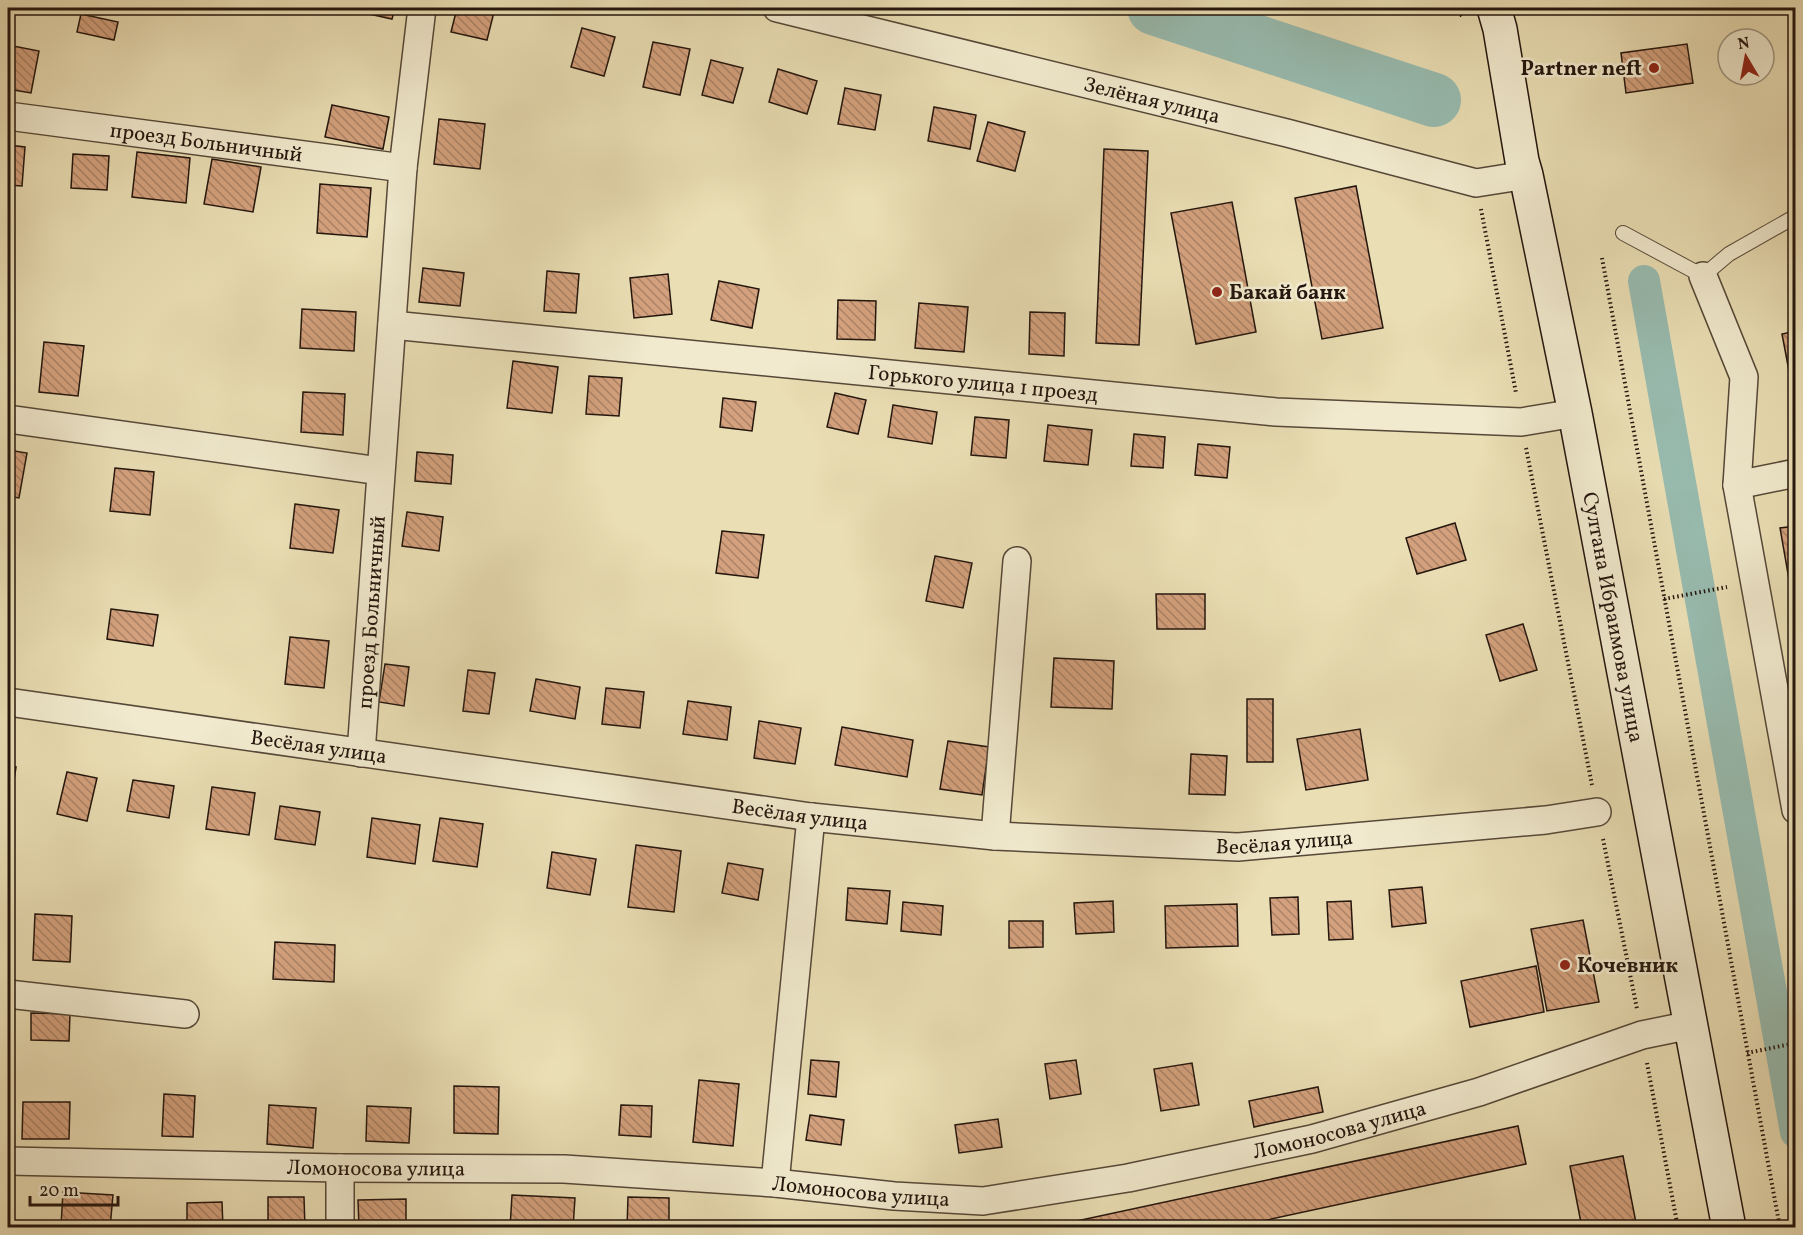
<svg xmlns="http://www.w3.org/2000/svg" width="1803" height="1235" font-family="Vollkorn,serif">
<style>
.lines{fill:none;stroke-linecap:round;stroke-linejoin:round}
.canal{stroke:#98bcb0;stroke-width:32}
.river{stroke:#98bcb0;stroke-width:54}
.building{fill:url(#building-back-hatch);stroke:#24160e;stroke-width:1.5}
.service-casing{stroke:#564838;stroke-width:16}
.minor-casing{stroke:#564838;stroke-width:30}
.secondary-casing{stroke:#24160e;stroke-width:36}
.path{stroke:#24160e;stroke-width:4;stroke-dasharray:1.5 3;stroke-linecap:butt}
.service{stroke:#f1eace;stroke-width:14}
.minor{stroke:#f1eace;stroke-width:27}
.secondary{stroke:#f1eace;stroke-width:33}
.poi-dot{fill:#8f2418;stroke:#f1eace;stroke-width:2}
.labels{text-anchor:middle;stroke-width:5;stroke-linejoin:round;paint-order:stroke}
.poi-label{font-size:21px;font-weight:bold;fill:#24160e;stroke:#f1eace;text-anchor:start}
.street-label{font-size:21px;fill:#24160e;stroke:#f1eace}
</style>
<defs>
<pattern id="building-back-hatch" width="6" height="6" patternUnits="userSpaceOnUse" patternTransform="scale(1.5)"><rect width="6" height="6" fill="#d3a17d"/><path d="M-1 5l2 2M0 0l6 6M5-1l2 2" fill="none" stroke="#ab8265"/></pattern>
</defs>
<rect width="100%" height="100%" fill="#eadeb4"/>
<filter id="stains"><feTurbulence type="fractalNoise" baseFrequency=".00333" numOctaves="4"/><feColorMatrix values="0 0 0 0 .2 0 0 0 0 .09 0 0 0 0 .02 0 0 0 .5 -.17"/></filter>
<radialGradient id="worn" r=".72"><stop offset=".6" stop-color="#630" stop-opacity="0"/><stop offset="1" stop-color="#630" stop-opacity=".3"/></radialGradient>
<g class="lines">
<path class="canal" d="M1644,281L1796,1132"/>
<path class="river" d="M1154,8L1434,100"/>
</g>
<g class="building">
<path d="M348,8H395L392,19L347,9Z"/>
<path d="M457,8H495L487,40L451,32Z"/>
<path d="M81,14L118,22L114,40L77,32Z"/>
<path d="M582,28L615,37L604,76L571,67Z"/>
<path d="M653,42L690,49L680,95L643,87Z"/>
<path d="M1687,44L1693,83L1626,93L1621,53Z"/>
<path d="M8,45L39,51L31,93L8,89Z"/>
<path d="M711,60L743,68L733,103L702,95Z"/>
<path d="M778,69L817,81L807,114L769,102Z"/>
<path d="M845,88L881,95L875,130L838,124Z"/>
<path d="M332,105L389,117L383,149L325,137Z"/>
<path d="M934,107L976,115L970,149L928,141Z"/>
<path d="M439,119L485,124L480,169L434,164Z"/>
<path d="M988,122L1025,132L1015,171L977,161Z"/>
<path d="M8,145L25,147L22,186L8,185Z"/>
<path d="M1104,149L1148,151L1139,345L1096,343Z"/>
<path d="M137,152L190,158L186,203L132,197Z"/>
<path d="M73,154L109,156L107,190L71,188Z"/>
<path d="M212,159L261,167L253,212L204,204Z"/>
<path d="M320,184L371,188L367,237L317,233Z"/>
<path d="M1356,186L1383,328L1322,339L1295,198Z"/>
<path d="M1232,202L1256,332L1196,344L1171,213Z"/>
<path d="M423,268L464,273L460,306L419,302Z"/>
<path d="M547,271L579,274L576,313L544,311Z"/>
<path d="M668,274L672,314L634,318L630,278Z"/>
<path d="M719,281L759,289L752,328L711,320Z"/>
<path d="M838,300L876,301L875,340L837,339Z"/>
<path d="M919,303L968,307L964,352L915,348Z"/>
<path d="M302,309L356,312L354,351L300,348Z"/>
<path d="M1030,312L1065,313L1064,356L1029,354Z"/>
<path d="M1796,331V408L1782,334Z"/>
<path d="M44,342L84,346L78,396L39,392Z"/>
<path d="M513,361L558,367L552,413L507,408Z"/>
<path d="M589,376L622,378L619,416L586,414Z"/>
<path d="M303,392L345,394L343,435L301,432Z"/>
<path d="M835,393L866,400L858,434L827,427Z"/>
<path d="M723,398L756,402L752,431L720,427Z"/>
<path d="M893,405L937,412L932,444L888,437Z"/>
<path d="M975,417L1009,420L1006,458L971,455Z"/>
<path d="M1048,425L1092,430L1088,465L1044,461Z"/>
<path d="M1134,434L1165,437L1163,468L1131,466Z"/>
<path d="M1198,444L1230,447L1227,478L1195,475Z"/>
<path d="M8,450L27,453L19,498L8,496Z"/>
<path d="M417,452L453,455L451,484L415,481Z"/>
<path d="M115,468L154,472L150,515L110,511Z"/>
<path d="M295,504L339,510L333,553L290,548Z"/>
<path d="M407,512L443,517L439,551L402,546Z"/>
<path d="M1455,523L1466,560L1417,574L1406,538Z"/>
<path d="M1796,526V614H1795L1780,528Z"/>
<path d="M722,531L764,535L758,578L716,573Z"/>
<path d="M935,556L972,563L963,608L926,601Z"/>
<path d="M1156,594H1205V629H1157Z"/>
<path d="M111,609L158,615L153,646L107,639Z"/>
<path d="M1523,624L1537,670L1500,681L1486,635Z"/>
<path d="M290,637L329,641L324,688L285,684Z"/>
<path d="M1054,658L1114,661L1112,709L1051,707Z"/>
<path d="M385,664L409,667L404,706L379,702Z"/>
<path d="M468,670L495,673L489,714L463,711Z"/>
<path d="M536,679L580,687L575,719L530,711Z"/>
<path d="M606,688L644,692L640,728L602,724Z"/>
<rect x="1247" y="699" width="26" height="63"/>
<path d="M688,701L731,707L727,740L683,734Z"/>
<path d="M759,721L801,728L795,764L754,758Z"/>
<path d="M842,727L913,740L907,777L835,765Z"/>
<path d="M1360,729L1368,780L1306,790L1297,739Z"/>
<path d="M948,741L989,747L982,795L940,789Z"/>
<path d="M1191,754L1227,756L1225,795L1189,794Z"/>
<path d="M8,766L16,767L11,801L8,800Z"/>
<path d="M67,772L97,778L87,821L57,814Z"/>
<path d="M133,780L174,786L169,818L127,811Z"/>
<path d="M212,787L255,793L249,835L206,829Z"/>
<path d="M280,806L320,812L315,845L275,839Z"/>
<path d="M372,818L420,825L415,864L367,857Z"/>
<path d="M440,818L483,824L477,867L433,861Z"/>
<path d="M636,845L681,851L674,912L628,907Z"/>
<path d="M552,852L596,859L590,895L547,888Z"/>
<path d="M728,863L763,869L758,900L722,893Z"/>
<path d="M1422,887L1426,923L1392,927L1389,890Z"/>
<path d="M848,888L890,891L887,924L846,920Z"/>
<path d="M1298,897L1299,934L1272,935L1270,898Z"/>
<path d="M1113,901L1114,932L1076,934L1074,903Z"/>
<path d="M1351,901L1353,939L1329,940L1327,902Z"/>
<path d="M903,902L943,906L941,935L901,931Z"/>
<path d="M1237,904L1238,946L1166,948L1165,906Z"/>
<path d="M35,914L72,916L70,962L33,960Z"/>
<path d="M1583,920L1599,1002L1547,1011L1531,929Z"/>
<path d="M1009,921H1043V947L1009,948Z"/>
<path d="M275,942L335,945L334,982L273,979Z"/>
<path d="M1536,966L1544,1012L1470,1027L1461,981Z"/>
<path d="M31,1013L70,1014L69,1041L31,1040Z"/>
<path d="M811,1060L839,1062L836,1097L808,1094Z"/>
<path d="M1076,1060L1081,1094L1050,1099L1045,1064Z"/>
<path d="M1192,1063L1199,1105L1161,1111L1154,1069Z"/>
<path d="M699,1080L739,1084L733,1146L693,1142Z"/>
<path d="M454,1086L499,1087L498,1134L454,1133Z"/>
<path d="M1318,1087L1323,1112L1254,1127L1249,1101Z"/>
<path d="M164,1094L195,1096L193,1137L162,1136Z"/>
<path d="M23,1102H70L69,1139H22Z"/>
<path d="M269,1105L316,1108L313,1148L267,1144Z"/>
<path d="M621,1105L652,1106L651,1137L619,1135Z"/>
<path d="M367,1106L411,1108L409,1143L366,1141Z"/>
<path d="M810,1115L844,1120L841,1145L806,1140Z"/>
<path d="M998,1119L1002,1147L959,1153L955,1125Z"/>
<path d="M1518,1126L1526,1164L1230,1228H1044Z"/>
<path d="M1623,1156L1637,1228H1582L1570,1166Z"/>
<path d="M63,1192L113,1195L110,1228L61,1226Z"/>
<path d="M512,1195L575,1198L573,1228H510Z"/>
<path d="M268,1197H304L305,1228H268Z"/>
<path d="M628,1197L669,1198V1228H627Z"/>
<path d="M406,1199V1228H359L358,1200Z"/>
<path d="M222,1202L223,1228H187V1203Z"/>
</g>
<g class="lines">
<defs>
<path id="service" d="M1623,233L1703,276L1729,254L1796,216"/>
<g id="minor">
<path id="s1" d="M777,8L1287,133L1476,183L1526,175"/>
<path id="s2" d="M8,116L403,168"/>
<path d="M1703,276L1744,377L1737,485L1796,810"/>
<path id="s3" d="M392,325L1276,412L1521,422L1575,413"/>
<path d="M8,419L380,471"/>
<path d="M1737,485L1796,473"/>
<path id="s4" d="M8,702L811,817L995,836L1238,847L1546,820L1597,812"/>
<path id="s5" d="M361,753L403,168L422,8"/>
<path d="M995,836L1017,561"/>
<path d="M8,994L185,1014"/>
<path id="s6" d="M8,1161L340,1168L564,1169L775,1183L894,1196L983,1201L1128,1178L1312,1139L1479,1092L1642,1035L1691,1025"/>
<path d="M775,1183L811,817"/>
<path d="M340,1228V1168"/>
</g>
<g id="secondary">
<path id="s7" d="M1494,8L1500,29L1522,161L1526,175L1575,413L1729,1228"/>
</g>
</defs>
<use href="#service" class="service-casing"/>
<use href="#minor" class="minor-casing"/>
<use href="#secondary" class="secondary-casing"/>
<g class="path">
<path d="M1455,8L1462,16"/>
<path d="M1481,209L1516,393"/>
<path d="M1602,258L1780,1228"/>
<path d="M1526,448L1592,785"/>
<path d="M1664,599L1727,587"/>
<path d="M1603,839L1637,1009"/>
<path d="M1747,1053L1796,1043"/>
<path d="M1647,1063L1678,1228"/>
</g>
<use href="#service" class="service"/>
<use href="#minor" class="minor"/>
<use href="#secondary" class="secondary"/>
</g>
<g class="poi-dot">
<circle cx="1654" cy="68" r="6"/>
<circle cx="1217" cy="292" r="6"/>
<circle cx="1565" cy="965" r="6"/>
</g>
<g class="labels">
<g class="poi-label">
<text x="1642" y="75" text-anchor="end">Partner neft</text>
<text x="1229" y="299">Бакай банк</text>
<text x="1577" y="972">Кочевник</text>
</g>
<g class="street-label">
<text dy="7" stroke="none"><textPath href="#s1" startOffset="386">Зелёная улица</textPath></text>
<text dy="7" stroke="none"><textPath href="#s2" startOffset="200">проезд Больничный</textPath></text>
<text dy="7" stroke="none"><textPath href="#s3" startOffset="594">Горького улица 1 проезд</textPath></text>
<text dy="7" stroke="none"><textPath href="#s5" startOffset="141">проезд Больничный</textPath></text>
<text dy="7" stroke="none"><textPath href="#s7" startOffset="621">Султана Ибраимова улица</textPath></text>
<text dy="7" stroke="none"><textPath href="#s4" startOffset="314">Весёлая улица</textPath></text>
<text dy="7" stroke="none"><textPath href="#s4" startOffset="800">Весёлая улица</textPath></text>
<text dy="7" stroke="none"><textPath href="#s4" startOffset="1286">Весёлая улица</textPath></text>
<text dy="7" stroke="none"><textPath href="#s6" startOffset="1340">Ломоносова улица</textPath></text>
<text dy="7" stroke="none"><textPath href="#s6" startOffset="368">Ломоносова улица</textPath></text>
<text dy="7" stroke="none"><textPath href="#s6" startOffset="854">Ломоносова улица</textPath></text>
</g>
</g>
<rect width="1803" height="1235" fill="none" stroke="#eadeb4" stroke-width="30"/>
<rect x="9" y="9" width="1785" height="1217" fill="none" stroke="#24160e" stroke-width="3"/>
<rect x="15" y="15" width="1773" height="1205" fill="none" stroke="#24160e" stroke-width="1.5"/>
<g transform="translate(1746 57) rotate(350)"><circle r="28" fill="#f1eace" stroke="#9f9581" stroke-width="1.5"/>
<path d="M0-4.5L10 22L0 15L-10 22Z" fill="#8f2418"/>
<text y="-9" font-size="16" font-weight="bold" text-anchor="middle" fill="#24160e">N</text>
</g>
<path d="M30 1196v9h88v-9" fill="none" stroke="#24160e" stroke-width="3"/>
<text x="39" y="1196" font-size="18" fill="#24160e" stroke="#f1eace" stroke-width="4.5" paint-order="stroke">20 m</text>
<rect width="100%" height="100%" filter="url(#stains)"/>
<rect width="100%" height="100%" fill="url(#worn)"/>
</svg>
